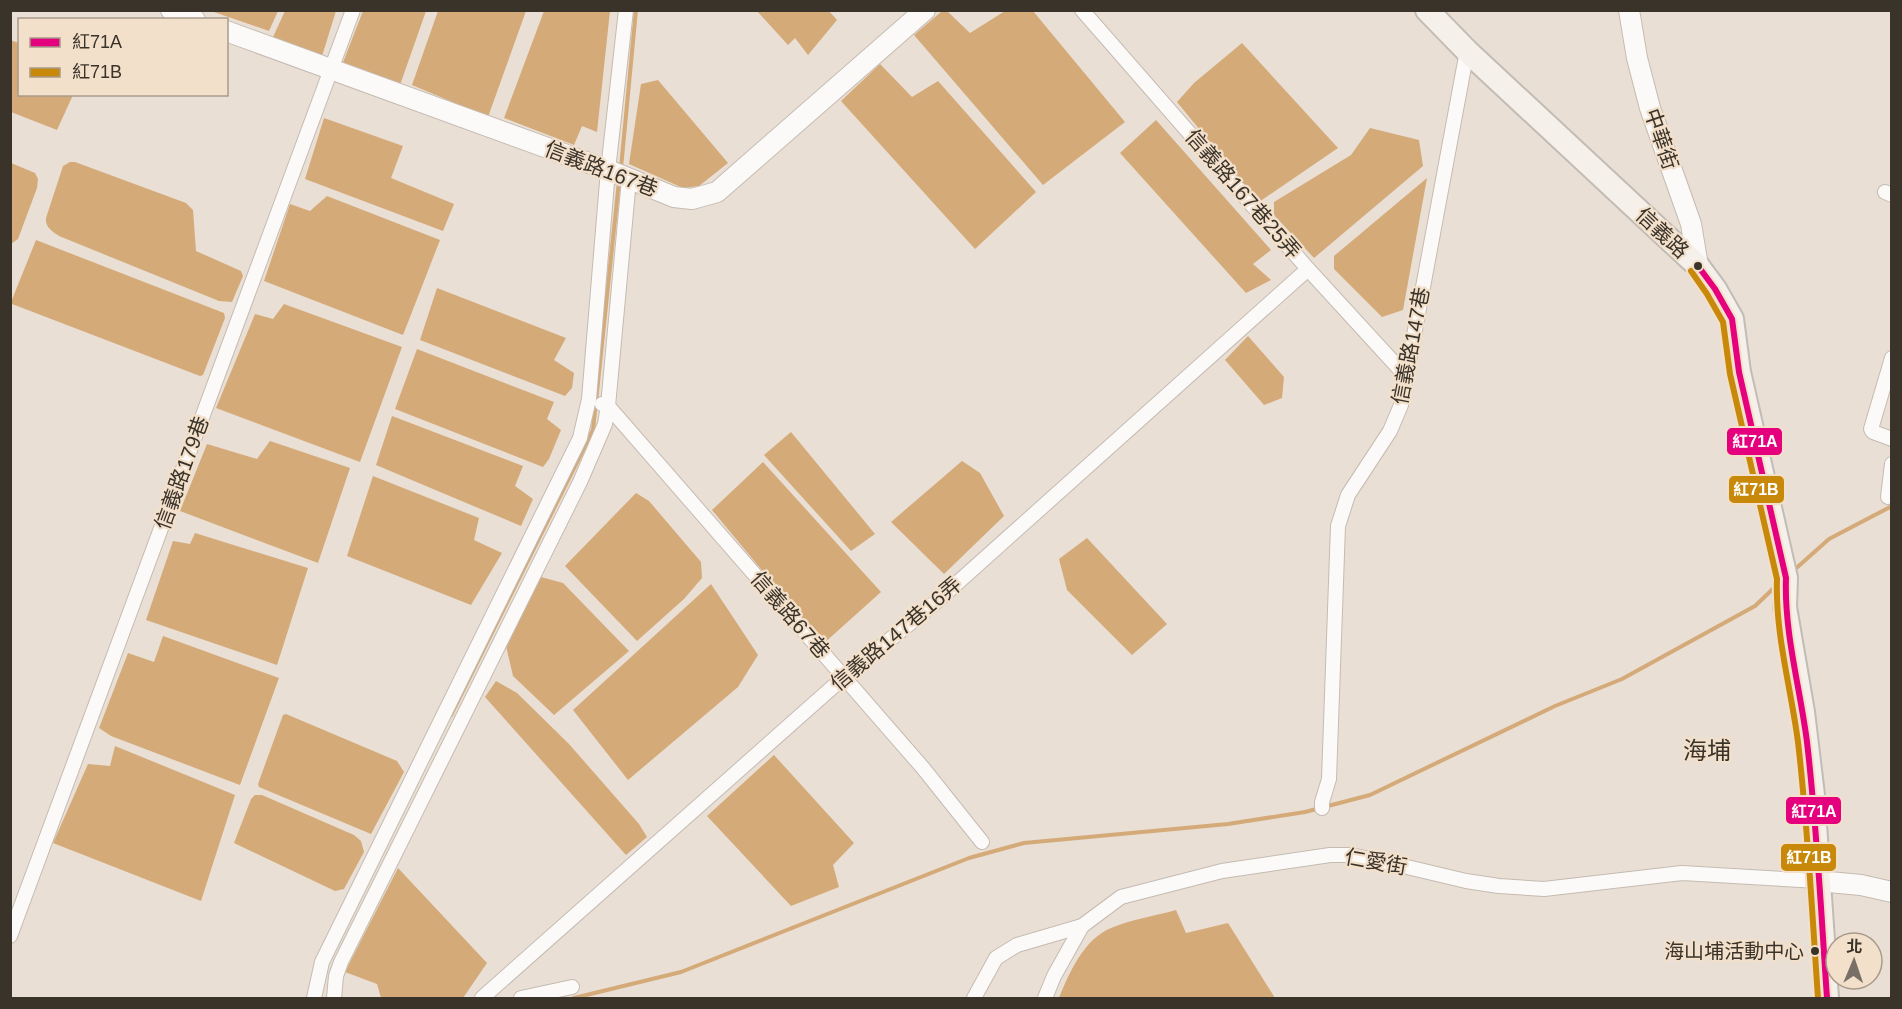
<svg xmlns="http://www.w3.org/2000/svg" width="1902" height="1009" font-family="Helvetica,'Noto Sans TC',sans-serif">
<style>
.water{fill:#d4aa79}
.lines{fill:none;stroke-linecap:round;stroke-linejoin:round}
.stream{stroke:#d4aa79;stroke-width:4}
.street-casing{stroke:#c4bbb2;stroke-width:16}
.secondary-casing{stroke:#c4bbb2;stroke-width:22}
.primary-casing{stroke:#c1bcb6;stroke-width:26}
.street{stroke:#fcfaf9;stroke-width:14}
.secondary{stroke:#fcfaf9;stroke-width:20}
.primary{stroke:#f5f0ea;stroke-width:22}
.bus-1-casing{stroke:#f3e0cb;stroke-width:10}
.bus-2-casing{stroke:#f3e0cb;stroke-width:10}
.bus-1{stroke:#e5007d;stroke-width:6}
.bus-2{stroke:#c8890a;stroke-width:6}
.bus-dot{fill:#3a332a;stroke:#f3e0cb;stroke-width:2}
.labels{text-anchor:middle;stroke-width:4.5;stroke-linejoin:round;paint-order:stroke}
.bus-label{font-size:20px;fill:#3a332a;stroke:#f3e0cb;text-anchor:end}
.street-label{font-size:21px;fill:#3a332a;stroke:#f3e0cb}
.quarter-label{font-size:24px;fill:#3a332a;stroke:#f3e0cb}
.line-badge{stroke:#f3e0cb;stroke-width:2}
.badge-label{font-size:16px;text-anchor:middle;font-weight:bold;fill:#fff}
</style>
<rect width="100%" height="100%" fill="#eadfd4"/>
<g class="water">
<path d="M211,11H278L269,31Z"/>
<path d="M285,11H336L322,56L273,37Z"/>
<path d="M363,11H426L400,85L342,65Z"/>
<path d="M438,11H526L488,117L412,85Z"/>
<path d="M544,11H610L597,132L582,126L574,145L504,118Z"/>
<path d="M757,11H829L837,20L808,55L795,38L788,45Z"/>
<path d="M942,11H947L970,33L1005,11H1033L1125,122L1043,185L914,35Z"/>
<path d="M10,40L19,43L20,94L73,95L57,130L11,112Z"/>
<path d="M1242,43L1338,148L1259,202L1177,102L1194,83Z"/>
<path d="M880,64L912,97L938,81L1036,192L975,249L841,101Z"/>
<path d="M658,80L728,163L699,186L683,188L629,164L641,84Z"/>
<path d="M324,118L403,146L391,178L454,204L443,231L305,179Z"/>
<path d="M1156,120L1271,250L1253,264L1271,280L1246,293L1120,153Z"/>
<path d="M1370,128L1419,140L1423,166L1314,258L1274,215V202L1351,155Z"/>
<path d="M70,162H75L186,203L193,210L196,251L241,271L243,276L232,302L219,301L59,236C52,231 45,227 46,218L63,166Z"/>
<path d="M11,163L35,173L38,179L37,188L18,239L11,244Z"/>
<path d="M1427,178L1403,310L1382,317L1334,269V256Z"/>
<path d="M327,196L440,240L403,335L264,281L290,204L310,211Z"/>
<path d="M36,240L224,313L225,318L203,375L200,376L12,304L11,302Z"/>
<path d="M437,288L566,338L554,360L574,373L572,388L565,396L420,340Z"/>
<path d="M284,304L402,347L360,462L216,408L255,314L273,319Z"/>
<path d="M1248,336L1284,377L1282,398L1264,405L1225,360Z"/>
<path d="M417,349L554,402L547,419L561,430L549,459L543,467L395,409Z"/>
<path d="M392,416L523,466L515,486L533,499L521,526L376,465Z"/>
<path d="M791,432L875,534L851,551L764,455Z"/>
<path d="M270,441L350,468L318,563L180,511L207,444L257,459Z"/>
<path d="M962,461L980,473L1004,516L944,574L891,522Z"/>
<path d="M763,462L881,592L823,644L712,510Z"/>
<path d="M373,476L479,518L474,540L502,553L471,605L347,556Z"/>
<path d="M636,493L649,501L701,562L702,578L684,599L637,641L565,566Z"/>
<path d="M195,533L308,568L277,665L146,620L173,541L190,544Z"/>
<path d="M1087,538L1167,624L1132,655L1067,590L1059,559Z"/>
<path d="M541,577L563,583L629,651L554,715L513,676L506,646Z"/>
<path d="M711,584L758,655L738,687L628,780L573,710Z"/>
<path d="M163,636L279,678L240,785L111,736L99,728L128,653L154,662Z"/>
<path d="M496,681L517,693L569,744L639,824L647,837L626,855L485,697Z"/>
<path d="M286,714L397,761L404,772L371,834L259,787L258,784L283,715Z"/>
<path d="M115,746L235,795L201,901L53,843L88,764L110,766Z"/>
<path d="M774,755L854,843L833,865L839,887L791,906L707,816Z"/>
<path d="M255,795H262L354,835L361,841L364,852L344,889L335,891L234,843L251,799Z"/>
<path d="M398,868L487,963L463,998H381L377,984L345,972Z"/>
<path d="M1176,910L1186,933L1228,923L1275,998H1059C1069,973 1084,939 1111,928C1132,919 1155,916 1176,910Z"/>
</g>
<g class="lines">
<g class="stream">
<path d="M621,168L636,10"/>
<path d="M1793,571L1829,539L1892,506"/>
<path d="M451,715L593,430L619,181"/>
<path d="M574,998L681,972L969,858L1024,843L1228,824L1305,812L1370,795L1555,706L1622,679L1755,606L1776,586"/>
</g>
<defs>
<g id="street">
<path d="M1082,10L1308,269L1406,376"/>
<path d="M1885,192L1892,195"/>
<path d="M1892,358L1871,429L1873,432L1892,439"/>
<path d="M602,404L608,406L923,768L982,842"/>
<path d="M1888,497L1892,464"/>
<path d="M1322,808V802L1329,779L1338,526L1348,495L1390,431L1401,405L1467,51"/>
<path d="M10,936L353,10"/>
<path d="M314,998L322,962L580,438L589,399L608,170L626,10"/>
<path d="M334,998L336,976L341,962L580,482L605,424L608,406L629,179"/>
<path d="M482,998L844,677L936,602L1308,269"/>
<path d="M521,998L572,987"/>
<path d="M974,998L996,958L1017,945L1082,926L1121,897L1222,871L1330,855H1350L1386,862L1466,881L1499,886L1544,889L1682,873L1818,881"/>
<path d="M1045,998L1054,976L1082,926"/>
</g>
<g id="secondary">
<path d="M171,10L195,20"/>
<path d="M1629,10L1637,58L1650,108L1691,224L1698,266"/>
<path d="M226,31L608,170L674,197L692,199L717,192L925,10"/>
<path d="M1818,881L1861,885L1892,892"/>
</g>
<path id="primary" d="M1427,10L1467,51L1698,266L1715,289L1732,319L1739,372L1786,578L1785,607L1803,712L1813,795L1827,998"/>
</defs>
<use href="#street" class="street-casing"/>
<use href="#secondary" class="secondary-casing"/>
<use href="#primary" class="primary-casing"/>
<use href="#street" class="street"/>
<use href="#secondary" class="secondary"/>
<use href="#primary" class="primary"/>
<defs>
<path id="bus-1" d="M1698,266L1715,289L1732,319L1739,372L1786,578C1784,633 1800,687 1807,742C1817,827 1821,912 1827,998"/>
<path id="bus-2" d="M1691,271L1707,294L1723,322L1730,374L1777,579C1775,634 1791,688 1798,742C1808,827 1812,913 1818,998"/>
</defs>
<use href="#bus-1" class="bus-1-casing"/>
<use href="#bus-2" class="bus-2-casing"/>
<use href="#bus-1" class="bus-1"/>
<use href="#bus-2" class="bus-2"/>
</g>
<g class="bus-dot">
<circle cx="1698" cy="266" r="5"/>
<circle cx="1815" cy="951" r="5"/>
</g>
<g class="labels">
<g class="bus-label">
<text x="1804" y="958">海山埔活動中心</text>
</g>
<g class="street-label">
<text transform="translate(1661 139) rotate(71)" y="7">中華街</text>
<text transform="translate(601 169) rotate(21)" y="7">信義路167巷</text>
<text transform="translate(1243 194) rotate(49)" y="7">信義路167巷25弄</text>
<text transform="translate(1662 233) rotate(43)" y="7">信義路</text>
<text transform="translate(1411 346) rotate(-79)" y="7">信義路147巷</text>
<text transform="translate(182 473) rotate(-70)" y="7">信義路179巷</text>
<text transform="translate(790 615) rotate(49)" y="7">信義路67巷</text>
<text transform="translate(896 634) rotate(-40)" y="7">信義路147巷16弄</text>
<text transform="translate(1376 862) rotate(10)" y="7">仁愛街</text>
</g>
<g class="quarter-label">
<text x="1707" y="759">海埔</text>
</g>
</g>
<g class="line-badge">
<rect x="1726" y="427" width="57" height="29" rx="6" fill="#e5007d"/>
<rect x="1728" y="475" width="57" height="29" rx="6" fill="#c8890a"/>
<rect x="1785" y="796" width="57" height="29" rx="6" fill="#e5007d"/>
<rect x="1780" y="843" width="57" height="29" rx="6" fill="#c8890a"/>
</g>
<g class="badge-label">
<text x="1755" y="447">紅71A</text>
<text x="1756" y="495">紅71B</text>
<text x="1814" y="817">紅71A</text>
<text x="1809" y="863">紅71B</text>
</g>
<rect width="1902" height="1009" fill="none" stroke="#3a332a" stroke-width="24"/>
<rect x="18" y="18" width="210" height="78" fill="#f3e0cb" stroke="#a99b8b" stroke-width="1.5"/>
<rect x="30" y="38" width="30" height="9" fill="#e5007d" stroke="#a99b8b" stroke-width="1.5"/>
<text x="72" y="48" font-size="18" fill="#3a332a">紅71A</text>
<rect x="30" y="68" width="30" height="9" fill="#c8890a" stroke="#a99b8b" stroke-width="1.5"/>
<text x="72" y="78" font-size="18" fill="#3a332a">紅71B</text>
<g transform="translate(1854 961) rotate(2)"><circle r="28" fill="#f3e0cb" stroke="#a99b8b" stroke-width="1.5"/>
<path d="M0-4.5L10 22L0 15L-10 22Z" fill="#786f66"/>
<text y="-9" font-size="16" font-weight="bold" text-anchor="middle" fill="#3a332a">北</text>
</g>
</svg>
